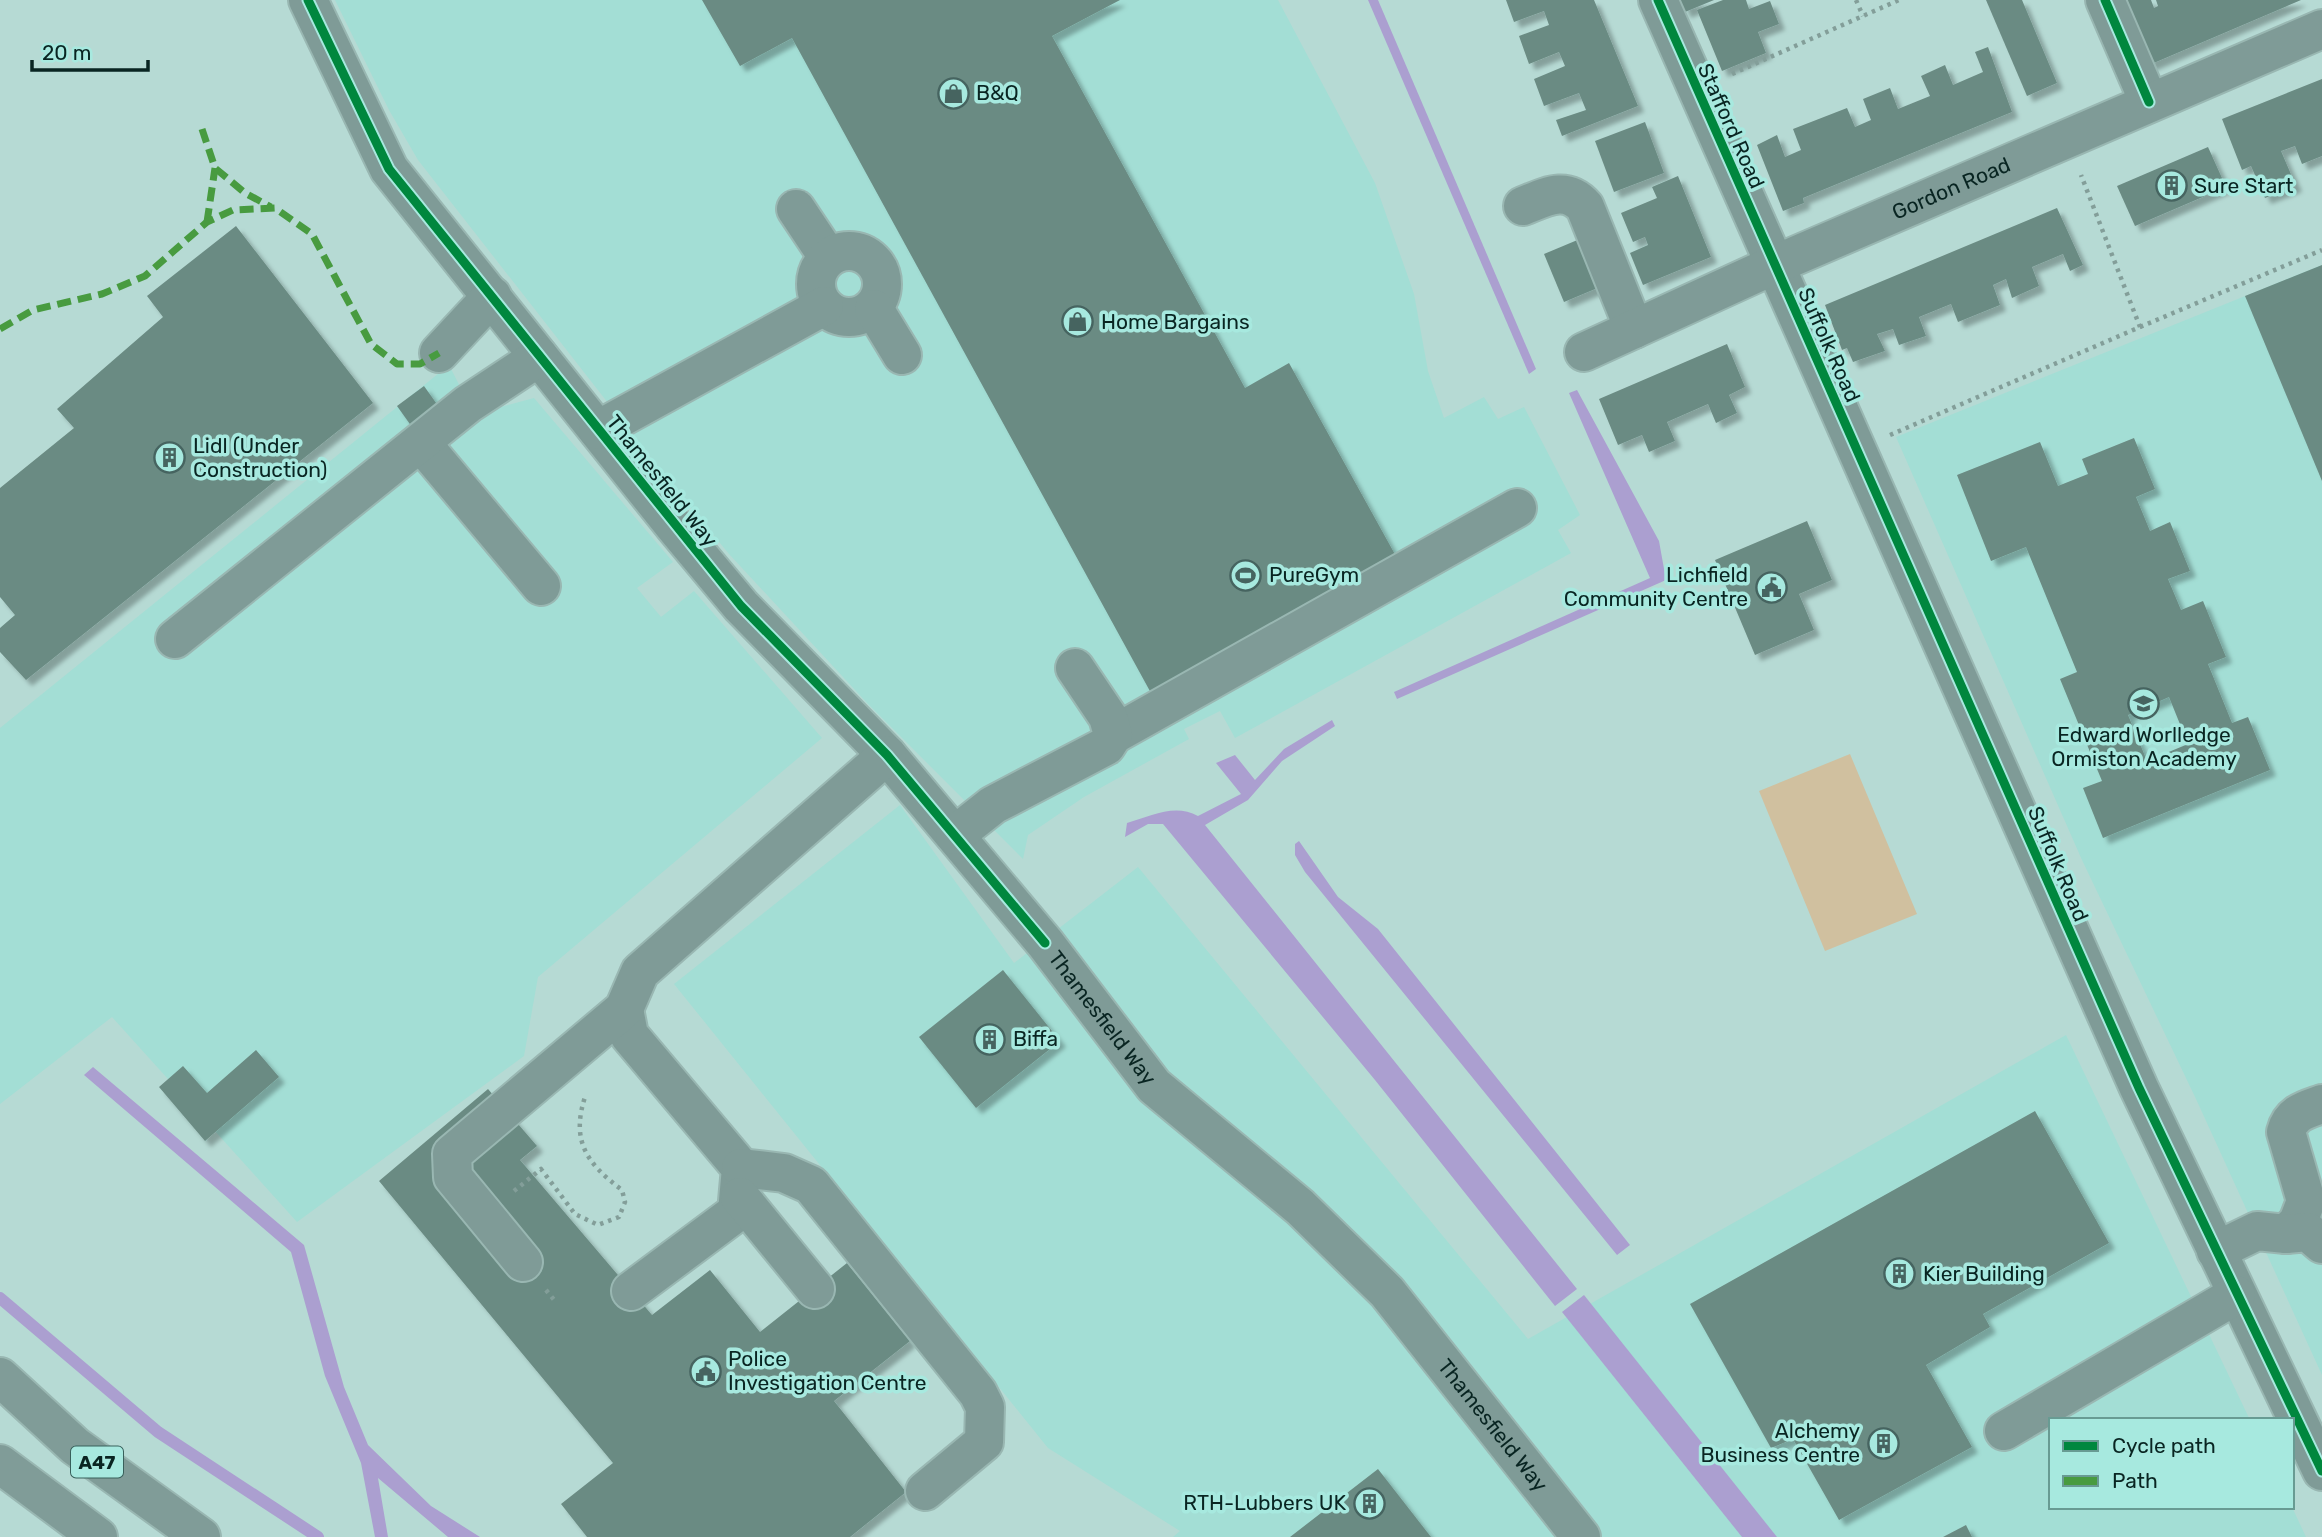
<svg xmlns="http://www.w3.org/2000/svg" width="2322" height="1537" font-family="Rubik,sans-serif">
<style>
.built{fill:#a3ded5}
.green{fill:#d0c09f}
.water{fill:#ab9fd0}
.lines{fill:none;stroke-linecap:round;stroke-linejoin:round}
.stream{stroke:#ab9fd0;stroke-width:12}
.building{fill:#6b8b83;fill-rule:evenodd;filter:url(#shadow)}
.minor-casing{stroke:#99b7b2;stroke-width:42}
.highway-casing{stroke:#99b7b2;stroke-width:42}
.path{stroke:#839e99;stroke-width:4.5;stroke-dasharray:3.5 5;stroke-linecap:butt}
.minor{stroke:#7f9b97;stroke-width:38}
.highway{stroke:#809c98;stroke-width:38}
.quiet{stroke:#489b40;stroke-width:7;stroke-dasharray:14 7;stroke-linecap:butt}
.cycleway-casing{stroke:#a7e9df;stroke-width:13}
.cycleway{stroke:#00873e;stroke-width:9}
.labels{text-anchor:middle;stroke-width:7;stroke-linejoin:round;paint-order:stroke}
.shield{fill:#a7e9df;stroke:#38605b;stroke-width:2}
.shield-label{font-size:19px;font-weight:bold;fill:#092522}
.poi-label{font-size:21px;fill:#092522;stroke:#a7e9df;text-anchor:start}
.street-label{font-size:21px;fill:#092522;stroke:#a7e9df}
</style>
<defs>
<filter id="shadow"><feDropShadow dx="6" dy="6" stdDeviation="2" flood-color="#0004"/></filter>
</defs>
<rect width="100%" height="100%" fill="#b6dad4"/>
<g class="built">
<path d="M335,0H1278L1375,183L1414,294L1428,371L1444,418L1484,397L1498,419L1524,407L1580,515L1558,530L1571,553L1235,738L1220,711L1184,729L1189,739L1084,797L1028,835L1023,859L868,704L729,554L669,481L418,160L389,110Z"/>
<path d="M2322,265V1375L2196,1099L2082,860L1896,437Z"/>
<path d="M449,365L474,414L534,398L673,562L637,588L661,617L694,591L822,738L538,977L524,1056L297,1222L112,1017L0,1104V728Z"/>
<path d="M900,805L1014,963L1138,867L1528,1339L2066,1035L2250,1420H2051V1507H2292L2306,1537H1173L1180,1531L1048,1448L674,984Z"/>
</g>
<path class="green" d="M1850,754L1917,914L1825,951L1759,791Z"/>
<g class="water">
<path d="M1368,0H1378L1536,369L1529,374Z"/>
<path d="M1577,390L1659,541L1666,580L1397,699L1394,692L1650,578L1569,393Z"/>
<path d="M1332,720L1335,726L1282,761L1248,800L1205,825L1577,1289L1555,1306L1375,1080L1163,824H1148L1125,837L1127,823C1151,816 1175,803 1198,816L1241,794L1216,763L1235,755L1255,780L1284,749Z"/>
<path d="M1299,841L1338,897L1378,929L1630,1245L1617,1255L1305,872L1295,855V844Z"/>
<path d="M93,1067L304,1245L344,1387L368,1445L431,1506L480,1537H448L378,1478L388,1537H375L361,1463L325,1376L291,1252L84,1075Z"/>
<path d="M1584,1295L1777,1537H1742L1562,1312Z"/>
</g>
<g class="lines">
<path class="stream" d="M0,1298L158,1432L318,1537"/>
</g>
<g class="building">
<path d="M702,0H1120L1052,36L1245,388L1289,363L1397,558L1151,693L792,38L740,66Z"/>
<path d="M1506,0H1594L1638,106L1562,136L1556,120L1586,110L1579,93L1544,106L1534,79L1565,66L1559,52L1529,64L1519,36L1549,25L1544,11L1514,22Z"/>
<path d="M1680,0H1714L1685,12Z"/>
<path d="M1723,0H1746L1749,9L1770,1L1779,24L1758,32L1766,53L1722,71L1697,10Z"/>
<path d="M1986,0H2022L2057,83L2027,96Z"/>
<path d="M2126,0H2151L2154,8L2158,6L2156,0H2301L2149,65Z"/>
<path d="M1988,47L2012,112L1803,198L1804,203L1783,211L1757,145L1777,135L1785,157L1801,150L1793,129L1847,108L1855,127L1871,120L1863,99L1890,88L1898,109L1930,96L1921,76L1945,65L1953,85L1983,72L1975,52Z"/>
<path d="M2322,79V156L2302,164L2295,146L2281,151L2296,186L2265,198L2251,166L2242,170L2222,119Z"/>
<path d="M1645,122L1664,173L1614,192L1595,141Z"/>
<path d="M2208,147L2226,187L2135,226L2117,186Z"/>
<path d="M1678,176L1711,257L1643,285L1630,253L1648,245L1645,237L1633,242L1621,213L1657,198L1652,187Z"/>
<path d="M2057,208L2083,265L2070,271L2063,254L2032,267L2039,286L2012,298L2006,279L1993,285L2000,305L1958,322L1951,304L1919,317L1926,336L1899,345L1893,329L1877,334L1885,351L1853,362L1847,348L1842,350L1825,305Z"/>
<path d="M236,226L373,403L26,680L0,652V628L15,615L0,597V488L74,428L57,409L163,317L147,296Z"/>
<path d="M1587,236L1607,284L1564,302L1544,254Z"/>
<path d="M2322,265V481L2245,296Z"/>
<path d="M1727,344L1745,387L1729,395L1737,413L1716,423L1708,404L1667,422L1675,441L1649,452L1642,435L1618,445L1599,399Z"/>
<path d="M424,386L439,407L412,427L397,406Z"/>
<path d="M2134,438L2155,489L2136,497L2150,531L2170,522L2190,571L2168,579L2181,610L2203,601L2226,657L2208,664L2232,723L2248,717L2270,770L2103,838L2083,788L2102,781L2060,679L2077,672L2026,547L1991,561L1957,475L2040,442L2058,486L2088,474L2082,459ZM2169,697L2188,744L2147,761L2128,715Z"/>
<path d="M1807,521L1832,580L1799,594L1814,630L1755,655L1715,560Z"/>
<path d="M1003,970L1060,1041L976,1108L919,1037Z"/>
<path d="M256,1050L279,1077L205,1141L159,1087L183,1066L207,1093Z"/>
<path d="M488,1089L537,1146L520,1160L652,1315L710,1270L760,1332L847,1263L910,1341L834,1401L906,1492L850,1537H587L561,1504L613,1463L379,1181Z"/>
<path d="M2035,1111L2109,1243L1983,1314L1990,1327L1926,1365L1972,1447L1839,1520L1793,1439L1771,1448L1690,1304Z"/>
<path d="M1378,1469L1431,1537H1290Z"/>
<path d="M1966,1525L1972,1537H1943Z"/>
</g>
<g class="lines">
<defs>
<g id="minor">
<path id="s1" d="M308,0L389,169L675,527L741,606L887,755L1045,943L1154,1086L1300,1207L1387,1292L1581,1537"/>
<path d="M1658,0L2139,1088L2322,1471"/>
<path d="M2105,0L2149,102"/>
<path d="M1523,206C1546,197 1566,185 1585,207L1634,329"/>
<path d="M796,209L828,257"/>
<circle cx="849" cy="284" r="33"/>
<path d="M874,309L902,355"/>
<path id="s2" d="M1584,352L1774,265L2322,29"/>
<path d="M439,353L492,296"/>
<path d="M598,430L824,306"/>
<path d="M422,444L541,586"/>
<path d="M175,639L468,404L539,357"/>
<path d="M1113,735L1517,508"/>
<path d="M955,835L993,805L1106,746L1113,735L1108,717L1075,668"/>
<path d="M624,1009L629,1035L741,1168L737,1212L631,1291"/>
<path d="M741,1168L784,1173L811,1185L978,1393L985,1407L984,1442L925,1491"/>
<path d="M740,1197L815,1289"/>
<path d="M2286,1234L2298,1222L2306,1201L2286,1132C2291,1113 2305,1110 2322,1104"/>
<path d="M2216,1251L2257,1231L2286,1234L2308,1232L2322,1244"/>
<path d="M523,1262L453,1177L452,1154L624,1009L640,972L887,755"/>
<path d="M2004,1431L2236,1295"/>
</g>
<g id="highway">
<path d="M0,1377L75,1446L201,1537"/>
<path d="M0,1464L98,1537"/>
</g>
</defs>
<use href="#minor" class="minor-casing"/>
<use href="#highway" class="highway-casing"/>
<g class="path">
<path d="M1856,0L1863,16"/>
<path d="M1732,74L1899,0"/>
<path d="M2140,327L2322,250"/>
<path d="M1890,435L2140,327L2081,175"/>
<path d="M514,1191L541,1169L575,1214L598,1225L619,1217L625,1202L622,1190C586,1163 570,1140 586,1094"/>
<path d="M546,1290L555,1301"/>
</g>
<use href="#minor" class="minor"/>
<use href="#highway" class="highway"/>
<g class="quiet">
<path d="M202,129L215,168L245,193L271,207"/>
<path d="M207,222L215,168"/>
<path d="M0,329L33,310L102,294L145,276L207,222L233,210L275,208L312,234L371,344L397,364H420L439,353"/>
</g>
<defs>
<g id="cycleway">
<path d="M308,0L389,169L741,606L887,755L1045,943"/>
<path d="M1658,0L2139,1088L2322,1471"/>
<path d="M2105,0L2149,102"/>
</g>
</defs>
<use href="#cycleway" class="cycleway-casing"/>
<use href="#cycleway" class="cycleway"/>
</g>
<defs>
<symbol id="shop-ring" viewBox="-11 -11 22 22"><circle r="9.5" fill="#a7e9df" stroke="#466460" stroke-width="1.5"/><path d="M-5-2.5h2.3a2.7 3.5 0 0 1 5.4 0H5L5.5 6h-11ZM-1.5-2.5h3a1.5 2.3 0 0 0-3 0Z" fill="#466460"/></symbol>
<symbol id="building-ring" viewBox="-11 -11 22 22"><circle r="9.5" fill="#a7e9df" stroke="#466460" stroke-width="1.5"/><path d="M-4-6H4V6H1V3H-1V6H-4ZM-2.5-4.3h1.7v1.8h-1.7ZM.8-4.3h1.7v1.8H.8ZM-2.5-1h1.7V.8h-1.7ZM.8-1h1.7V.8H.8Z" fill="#466460"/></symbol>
<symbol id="stadium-ring" viewBox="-11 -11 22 22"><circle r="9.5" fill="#a7e9df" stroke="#466460" stroke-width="1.5"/><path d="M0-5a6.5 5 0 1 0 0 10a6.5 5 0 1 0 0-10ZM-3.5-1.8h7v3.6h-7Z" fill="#466460"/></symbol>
<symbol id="civic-ring" viewBox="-11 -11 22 22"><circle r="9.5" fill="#a7e9df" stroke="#466460" stroke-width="1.5"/><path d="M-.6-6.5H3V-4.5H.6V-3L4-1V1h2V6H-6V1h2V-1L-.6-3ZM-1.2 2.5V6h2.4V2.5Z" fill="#466460"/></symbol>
<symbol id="school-ring" viewBox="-11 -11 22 22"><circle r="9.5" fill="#a7e9df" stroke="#466460" stroke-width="1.5"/><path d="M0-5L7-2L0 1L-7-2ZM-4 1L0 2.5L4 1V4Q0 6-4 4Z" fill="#466460"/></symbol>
</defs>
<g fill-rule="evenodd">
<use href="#shop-ring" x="936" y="76" width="35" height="35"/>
<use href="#building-ring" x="2154" y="168" width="35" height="35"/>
<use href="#shop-ring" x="1060" y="304" width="35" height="35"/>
<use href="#building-ring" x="152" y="440" width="35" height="35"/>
<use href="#stadium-ring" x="1228" y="558" width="35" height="35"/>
<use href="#civic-ring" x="1754" y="570" width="35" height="35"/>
<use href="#school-ring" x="2126" y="686" width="35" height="35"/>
<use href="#building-ring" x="972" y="1022" width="35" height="35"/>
<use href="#building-ring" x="1882" y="1256" width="35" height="35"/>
<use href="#civic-ring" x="688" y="1354" width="35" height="35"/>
<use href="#building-ring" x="1866" y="1426" width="35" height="35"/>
<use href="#building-ring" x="1352" y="1486" width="35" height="35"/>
</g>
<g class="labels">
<rect class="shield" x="71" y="1446.5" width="52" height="31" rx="5"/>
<g class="shield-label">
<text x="97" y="1469">A47</text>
</g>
<g class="poi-label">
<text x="976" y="100">B&amp;Q</text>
<text x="2194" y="193">Sure Start</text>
<text x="1101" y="329">Home Bargains</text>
<text x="193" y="453">Lidl (Under<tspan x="193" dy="24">Construction)</tspan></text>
<text x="1269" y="582">PureGym</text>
<text x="1748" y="582" text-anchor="end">Lichfield<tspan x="1748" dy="24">Community Centre</tspan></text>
<text x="2144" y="742" text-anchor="middle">Edward Worlledge<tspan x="2144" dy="24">Ormiston Academy</tspan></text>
<text x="1013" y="1046">Biffa</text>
<text x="1923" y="1281">Kier Building</text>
<text x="728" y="1366">Police<tspan x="728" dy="24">Investigation Centre</tspan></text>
<text x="1860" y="1438" text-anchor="end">Alchemy<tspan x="1860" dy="24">Business Centre</tspan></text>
<text x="1346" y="1510" text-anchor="end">RTH-Lubbers UK</text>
</g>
<g class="street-label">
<text transform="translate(1731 126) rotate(66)" y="7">Stafford Road</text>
<text dy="7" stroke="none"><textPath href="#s2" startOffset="402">Gordon Road</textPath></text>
<text transform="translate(1829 345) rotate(66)" y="7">Suffolk Road</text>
<text transform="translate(662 481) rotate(51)" y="7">Thamesfield Way</text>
<text transform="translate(2058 864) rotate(67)" y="7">Suffolk Road</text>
<text dy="7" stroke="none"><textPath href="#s1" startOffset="1297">Thamesfield Way</textPath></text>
<text dy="7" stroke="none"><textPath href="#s1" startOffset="1864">Thamesfield Way</textPath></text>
</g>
</g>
<rect x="2049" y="1418" width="245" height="91" fill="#a7e9df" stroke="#689b93" stroke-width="2"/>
<rect x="2063" y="1441" width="35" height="10" fill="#00873e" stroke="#689b93" stroke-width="2"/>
<text x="2112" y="1453" font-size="21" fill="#092522">Cycle path</text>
<rect x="2063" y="1476" width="35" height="10" fill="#489b40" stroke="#689b93" stroke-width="2"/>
<text x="2112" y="1488" font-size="21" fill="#092522">Path</text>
<path d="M32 60v10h116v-10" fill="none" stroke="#092522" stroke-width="3.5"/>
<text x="42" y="60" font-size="21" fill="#092522" stroke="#a7e9df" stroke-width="5" paint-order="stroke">20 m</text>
</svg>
